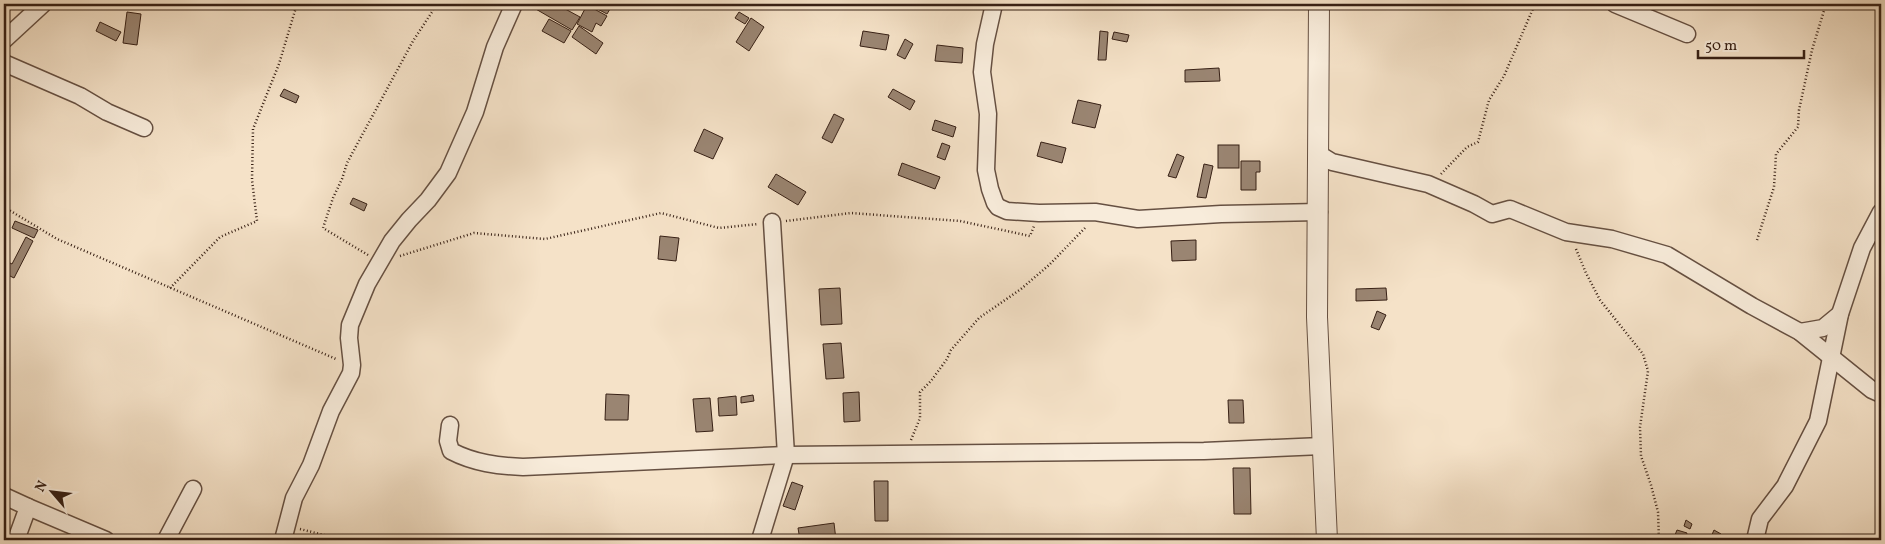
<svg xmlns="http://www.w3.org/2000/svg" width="1885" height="544" font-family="Vollkorn,serif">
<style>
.building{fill:#9a8572;stroke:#372015}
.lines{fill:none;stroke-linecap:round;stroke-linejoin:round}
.minor-casing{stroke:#665042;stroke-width:19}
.tertiary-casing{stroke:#665042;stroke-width:22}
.path{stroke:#372015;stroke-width:2.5;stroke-dasharray:1 2.5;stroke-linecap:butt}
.minor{stroke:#f8ecdb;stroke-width:16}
.tertiary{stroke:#f8ecdb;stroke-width:20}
</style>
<rect width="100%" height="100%" fill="#f5e2c8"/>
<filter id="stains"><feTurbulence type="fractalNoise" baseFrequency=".004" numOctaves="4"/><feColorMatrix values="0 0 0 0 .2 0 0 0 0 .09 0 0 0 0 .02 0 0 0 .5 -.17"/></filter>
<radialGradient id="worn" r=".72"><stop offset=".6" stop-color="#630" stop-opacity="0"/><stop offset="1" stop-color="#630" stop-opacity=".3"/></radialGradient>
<g class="building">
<path d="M537,4H556L580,17L572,30L534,8Z"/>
<path d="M588,4H613L607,14Z"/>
<path d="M587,5L607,16L601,26L596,23L592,32L577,24Z"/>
<path d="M127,12L141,14L137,45L123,43Z"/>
<path d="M739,12L749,18L745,24L735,18Z"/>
<path d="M751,18L764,27L749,51L736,42Z"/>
<path d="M549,19L571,31L564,43L542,31Z"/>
<path d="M100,22L121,32L116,41L96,31Z"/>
<path d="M579,26L603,43L596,54L572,37Z"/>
<path d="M863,31L889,35L886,50L860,46Z"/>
<path d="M1100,31L1108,32L1106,60H1098Z"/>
<path d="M1114,32L1129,35L1127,42L1112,39Z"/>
<path d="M905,39L913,44L905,59L897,55Z"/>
<path d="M937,45L963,48L962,63L935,61Z"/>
<path d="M1219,68L1220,81L1185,82V70Z"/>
<path d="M284,89L299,96L296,103L280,96Z"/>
<path d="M893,89L915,101L910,110L888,97Z"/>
<path d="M1078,100L1101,105L1095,128L1072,123Z"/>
<path d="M834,114L844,119L832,143L822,138Z"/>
<path d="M935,120L956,127L953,137L932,130Z"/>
<path d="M704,129L723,138L713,159L694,151Z"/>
<path d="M1041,142L1066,148L1062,163L1037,156Z"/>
<path d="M942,143L950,146L945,160L937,157Z"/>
<rect x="1218" y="145" width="21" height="23"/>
<path d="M1177,154L1184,157L1176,178L1168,176Z"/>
<path d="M1241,161H1260V172H1256V190H1241Z"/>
<path d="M902,163L940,177L935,189L898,175Z"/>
<path d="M1204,164L1213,166L1206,198L1197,197Z"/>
<path d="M776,174L806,192L798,205L768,187Z"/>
<path d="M353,198L367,204L364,211L350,204Z"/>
<path d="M15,221L38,230L34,238L12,228Z"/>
<path d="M660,236L679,238L676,261L658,259Z"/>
<path d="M26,237L33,241L14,278L4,273V260L12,264Z"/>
<path d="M1196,240V260L1172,261L1171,241Z"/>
<path d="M840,288L842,324L821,325L819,289Z"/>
<path d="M1386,288L1387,300L1356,301V289Z"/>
<path d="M1377,311L1386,315L1379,330L1371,327Z"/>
<path d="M841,343L844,378L826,379L823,344Z"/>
<path d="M859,392L860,421L844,422L843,393Z"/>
<path d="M606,394L629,395L628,420H605Z"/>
<path d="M753,395L754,401L741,403V397Z"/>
<path d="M736,396L737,415L719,416L718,398Z"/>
<path d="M710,398L713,431L696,432L693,399Z"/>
<path d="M1228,400H1243L1244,423H1229Z"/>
<path d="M1233,468H1250L1251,514H1234Z"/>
<path d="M874,481H888V521H875Z"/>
<path d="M792,482L803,486L795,510L783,506Z"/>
<path d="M1686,520L1692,524L1690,529L1684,526Z"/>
<path d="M834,523L836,540H800L798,528Z"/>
<path d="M1677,530L1687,533L1685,540H1673Z"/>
<path d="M1714,530L1721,534L1718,540L1711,537Z"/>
</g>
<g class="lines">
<defs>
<g id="minor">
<path d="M994,4L985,44L982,72L988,114L986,170L990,189L995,203L998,207L1007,211L1039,213L1095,212L1138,219L1221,214L1319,212"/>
<path d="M1615,4L1687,34"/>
<path d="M4,40L43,4"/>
<path d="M4,63L80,96L107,112L144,128"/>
<path d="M1319,154L1332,162L1428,184L1474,204L1492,214L1510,209L1566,232L1612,239L1667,255L1752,306L1800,332L1872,390L1881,394"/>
<path d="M1800,332L1823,328L1840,314"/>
<path d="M450,425L448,441L451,451C474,463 498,466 523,467L786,455L1204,451L1322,446"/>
<path d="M4,496L28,507L16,540"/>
<path d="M28,507L106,540"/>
<path d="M166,540L193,489"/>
<path d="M283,540L294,498L311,465L331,411L351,373L352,365L349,338L350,325L367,284L392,241L409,220L428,200L448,173L475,112L495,47L514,4"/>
<path d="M760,540L786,455L772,222"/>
<path d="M1755,540L1760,519L1785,486L1818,421L1840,314L1862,248L1881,212"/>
</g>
<path id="tertiary" d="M1319,4L1317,317L1327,540"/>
</defs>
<use href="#minor" class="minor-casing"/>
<use href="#tertiary" class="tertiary-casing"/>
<g class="path">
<path d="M1441,174L1467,147L1478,142L1489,100L1504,76L1535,4"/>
<path d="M4,207L57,239L336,359"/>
<path d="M786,221L851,213L960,221L1030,236L1034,226"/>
<path d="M1757,240L1774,187L1776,154L1798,127L1799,110L1812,50L1826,4"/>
<path d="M1576,249L1586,273L1600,300L1643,354L1648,371L1640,427L1641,456L1651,485L1658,512L1659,540"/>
<path d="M368,255L323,228L333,198L342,179L347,163L413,41L432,12L435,4"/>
<path d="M400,256L474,233L545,239L661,213L719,228L758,224"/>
<path d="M170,288L220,237L257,221L252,180L253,129L279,64L297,4"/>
<path d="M911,440L920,418V392L931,381L947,359L951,350L979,318L1021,289L1049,265L1085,228"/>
<path d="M300,529L344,540"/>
</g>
<use href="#minor" class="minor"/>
<use href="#tertiary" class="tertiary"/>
</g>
<rect width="1885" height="544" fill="none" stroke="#f5e2c8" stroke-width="20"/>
<rect x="5" y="5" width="1875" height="534" fill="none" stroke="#372015" stroke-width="2.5"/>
<rect x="10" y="10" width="1865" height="524" fill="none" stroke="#372015"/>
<g transform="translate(52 492) rotate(298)" stroke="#f8ecdb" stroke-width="4" paint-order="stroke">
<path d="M0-4L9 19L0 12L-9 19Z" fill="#372015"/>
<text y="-8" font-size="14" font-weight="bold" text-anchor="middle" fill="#372015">N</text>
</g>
<path d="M1698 50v8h106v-8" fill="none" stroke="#372015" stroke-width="2.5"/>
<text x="1705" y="50" font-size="15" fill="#372015" stroke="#f8ecdb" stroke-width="4" paint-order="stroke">50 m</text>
<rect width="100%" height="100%" filter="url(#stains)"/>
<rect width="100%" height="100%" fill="url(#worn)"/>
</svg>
